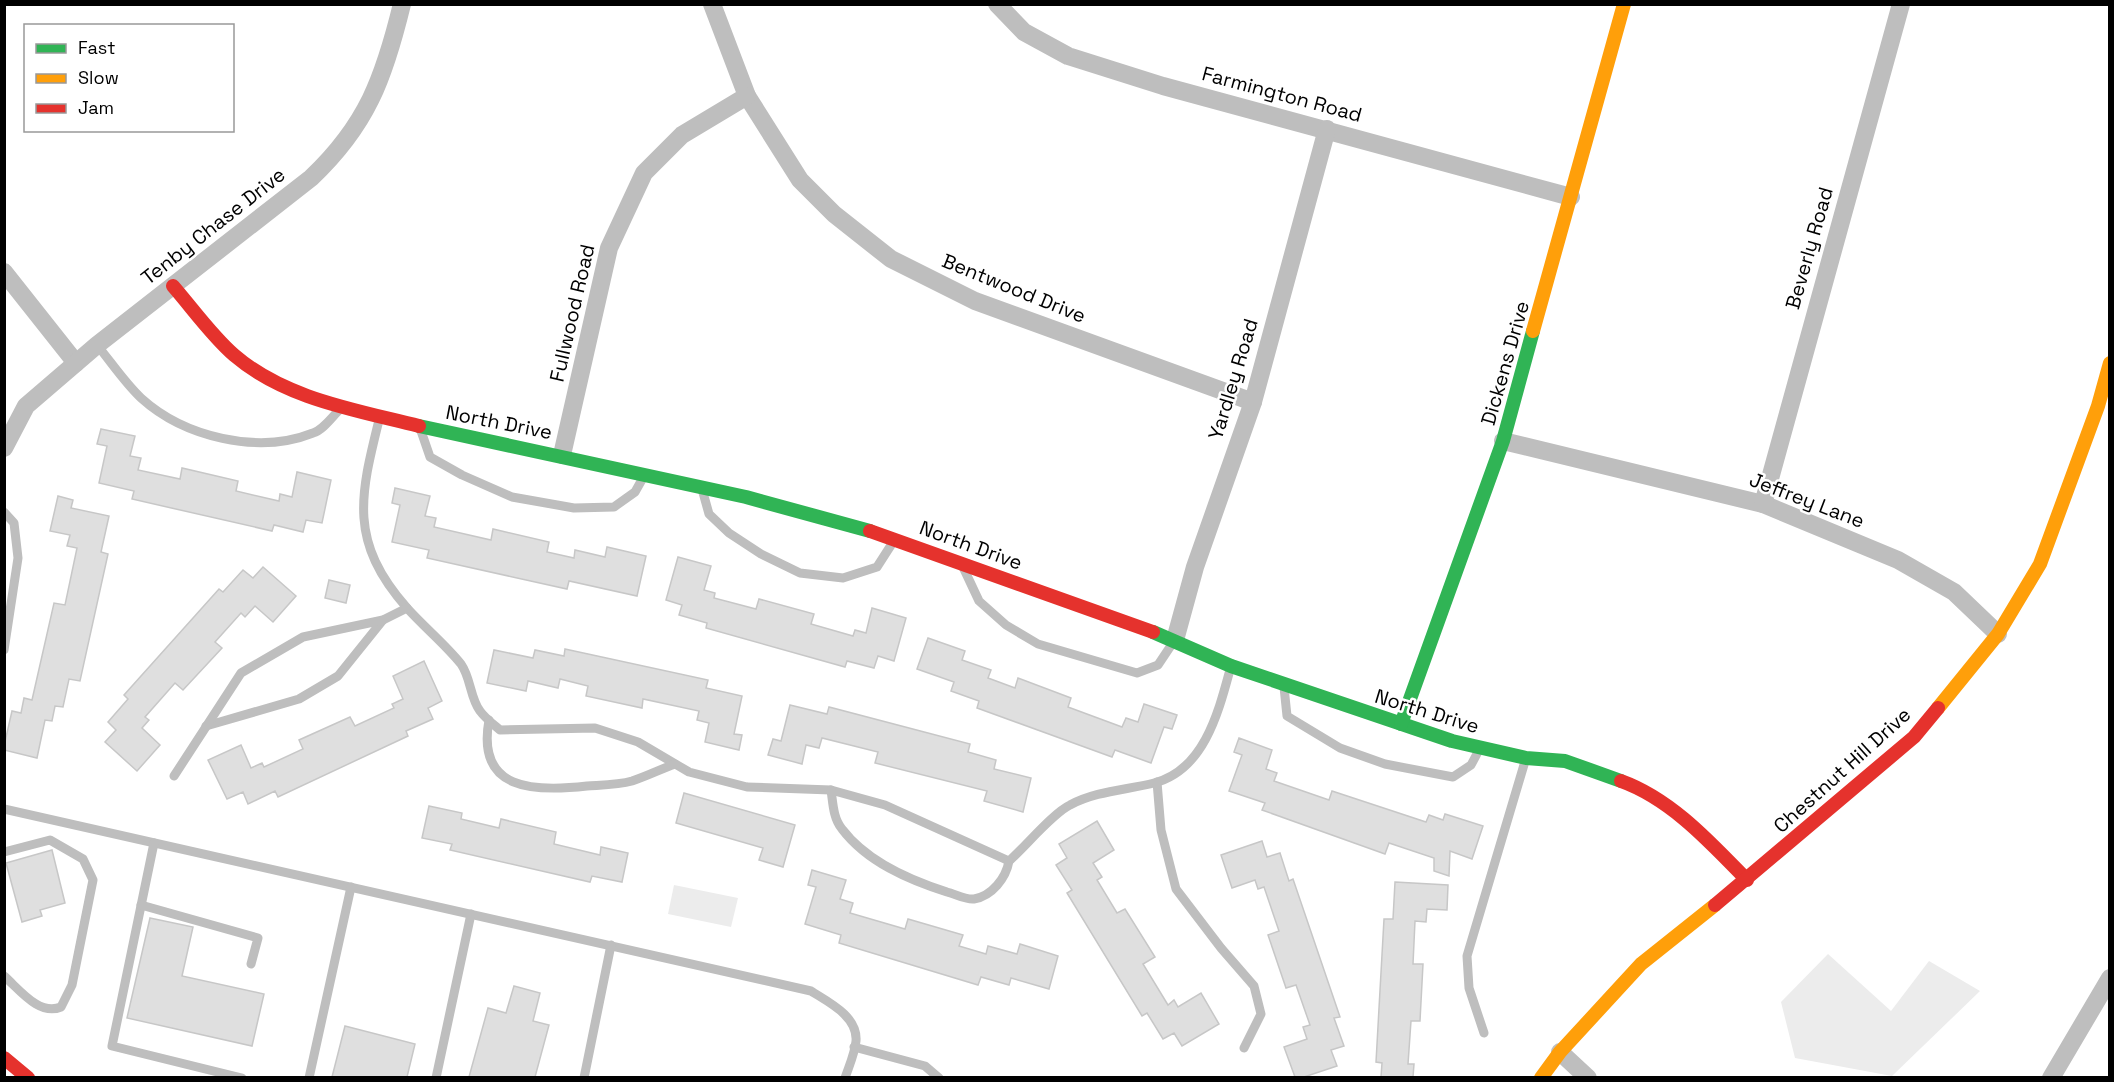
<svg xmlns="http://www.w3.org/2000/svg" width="2114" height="1082" font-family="'Space Grotesk',sans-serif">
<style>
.green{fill:#ececec}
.building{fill:#dfdfdf;stroke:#c7c7c7;stroke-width:1.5}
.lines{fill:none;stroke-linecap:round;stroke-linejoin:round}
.lane{stroke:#bebebe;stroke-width:9}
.street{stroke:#bebebe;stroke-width:18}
.fast{stroke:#30b455;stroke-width:14}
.slow{stroke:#ff9f0a;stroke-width:14}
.jam{stroke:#e5322d;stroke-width:14}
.labels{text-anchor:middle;stroke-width:5;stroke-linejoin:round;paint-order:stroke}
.street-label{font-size:20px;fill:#000;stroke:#fff}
</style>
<rect width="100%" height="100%" fill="#fff"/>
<g class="green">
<path d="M674,885L738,898L731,927L668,914Z"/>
<path d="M1828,954L1891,1011L1929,961L1980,991L1892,1076L1795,1058L1781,1002Z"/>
</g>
<g class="building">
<path d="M101,429L135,436L130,456L141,458L138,470L180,479L182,468L238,481L236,491L279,501L280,494L292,497L297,472L331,480L322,523L306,520L303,532L274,525L272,531L132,499L134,491L99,483L107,446L97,444Z"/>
<path d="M395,488L430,496L425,516L436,518L434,527L491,540L493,529L549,542L547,552L574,558L575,550L605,557L607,547L646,556L637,596L569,581L567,589L427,558L429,550L392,542L400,505L392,503Z"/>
<path d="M58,496L73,500L71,508L109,516L101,552L108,554L80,681L69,679L63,707L55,706L52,721L45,720L37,758L4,750V746L12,711L21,713L24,698L32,700L54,603L65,605L77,548L67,546L70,535L50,531Z"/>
<path d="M678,557L711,566L704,590L715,593L714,598L756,609L759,599L814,614L811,624L853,636L855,630L866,633L872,608L906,618L894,661L878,656L874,668L847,661L845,667L706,628L707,623L679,615L682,605L666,600Z"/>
<path d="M263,567L296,596L273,622L255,606L245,617L241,613L215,642L222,648L183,690L175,683L145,717L149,720L142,728L160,745L137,771L105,742L116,730L108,722L128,699L124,695L219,589L223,592L243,570L253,578Z"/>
<path d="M329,580L350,585L346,603L325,598Z"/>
<path d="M928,638L965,651L962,660L991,670L988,678L1015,688L1018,678L1071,698L1068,707L1122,727L1126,718L1138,722L1144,704L1177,715L1172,729L1164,727L1151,763L1115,750L1112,757L977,708L979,701L951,691L954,682L917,669Z"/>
<path d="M565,649L708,680L706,688L742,696L734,734L742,735L739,750L705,742L709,723L697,720L699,711L643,699L642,708L586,696L588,686L560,679L558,688L528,681L526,691L487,683L494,650L533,658L535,650L564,656Z"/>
<path d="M424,661L442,701L428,708L433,719L406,731L408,736L278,797L275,791L248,804L243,792L227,799L208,760L241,745L251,768L262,763L264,767L303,749L299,740L350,717L355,726L394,708L392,704L403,699L393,676Z"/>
<path d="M790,705L827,714L829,707L970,744L968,752L996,760L994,769L1031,778L1023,812L984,801L987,791L875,763L878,752L822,738L819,748L806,745L802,764L768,755L773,739L781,741Z"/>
<path d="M1239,738L1272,750L1266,769L1277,773L1274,781L1329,800L1332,791L1426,822L1429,815L1443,820L1445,814L1483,826L1472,859L1450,851L1449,876L1434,871V858L1389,843L1385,854L1262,810L1265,803L1229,791L1242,755L1234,752Z"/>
<path d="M684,793L795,825L783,867L759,860L763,848L676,823Z"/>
<path d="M429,806L462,813L461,819L499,828L501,819L556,832L554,844L600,855L601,847L628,853L622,882L592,876L590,882L450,850L452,844L422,838Z"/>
<path d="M1097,821L1114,850L1093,863L1102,877L1097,880L1117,913L1125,909L1155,957L1143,964L1168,1005L1174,1000L1178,1007L1201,993L1219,1024L1182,1046L1174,1033L1163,1039L1147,1013L1142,1016L1067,893L1072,890L1056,865L1067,858L1059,844Z"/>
<path d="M1262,841L1267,857L1280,853L1289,881L1293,879L1340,1017L1334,1018L1344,1046L1331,1050L1337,1066L1304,1077H1295L1284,1047L1307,1039L1303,1027L1310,1025L1296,985L1286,988L1268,935L1279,931L1264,887L1258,889L1255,880L1232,888L1221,855Z"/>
<path d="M52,850L65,903L40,910L42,916L22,922L6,863Z"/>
<path d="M812,870L846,880L840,899L853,903L850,913L905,929L908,919L963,935L959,946L986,954L988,946L1017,954L1020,944L1058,956L1049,989L1011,978L1009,985L981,977L978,985L839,943L841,935L805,924L816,887L808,885Z"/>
<path d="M1395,882L1448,885L1447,910L1427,909L1426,922L1415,921L1413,964H1423L1420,1021H1411L1408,1064H1414L1413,1077H1381L1382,1063L1376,1062L1384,919H1393Z"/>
<path d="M150,918L193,927L182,976L264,994L252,1046L127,1018Z"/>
<path d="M514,986L540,993L533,1021L549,1025L535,1077H469L488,1008L506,1013Z"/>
<path d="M345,1026L415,1044L407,1077H332Z"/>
</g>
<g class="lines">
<g class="lane">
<path d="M97,345C111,362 125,383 141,398C184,437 258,455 313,433C323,430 332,417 340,409"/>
<path d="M380,416C360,496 348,541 407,608C425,628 445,644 461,664C471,678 470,698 480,711C485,718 493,724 500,730L595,728L638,742L689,772L747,787L831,790L885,805L1009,861C1025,847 1053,813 1070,805C1096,791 1126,790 1154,783C1205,770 1219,710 1231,666"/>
<path d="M420,428L430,457L462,475L512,497L574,508L614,507L635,492L644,476"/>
<path d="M702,489L709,514L729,533L761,554L800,573L843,578L877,567L895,539"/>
<path d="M4,512L14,523L18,558L4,650"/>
<path d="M963,567L979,601L1006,625L1038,644L1137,673L1158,665L1174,641"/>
<path d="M1284,687L1287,716L1340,748L1385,764L1453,777L1471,765L1479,750"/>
<path d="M489,720C476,791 534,792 587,786C601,785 618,785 632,781C647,776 661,769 675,764"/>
<path d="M206,726L299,699L338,676L383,620"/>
<path d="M174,776L241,673L303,637L383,620L407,608"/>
<path d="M1157,782L1161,830L1176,889L1221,948L1254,986L1261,1014L1244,1048"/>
<path d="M831,790C833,803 833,818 842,829C867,862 909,880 947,892C955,894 966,900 974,899C992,896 1006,878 1009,861"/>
<path d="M4,809L811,991C828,1002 858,1016 856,1041C855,1053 849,1066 845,1078"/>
<path d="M154,843L112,1046L242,1078"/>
<path d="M4,852L50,840L83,859L93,880L72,985L61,1007C39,1016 20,990 4,976"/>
<path d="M141,905L258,938L251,964"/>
<path d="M1484,1033L1469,988L1467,956L1526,758"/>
<path d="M854,1047L925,1066L939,1078"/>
<path d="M309,1078L351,887"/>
<path d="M436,1078L471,914"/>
<path d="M584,1078L611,945"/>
</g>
<g class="street">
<path d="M712,4L747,96L800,180L834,214L891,259L975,301L1253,402"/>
<path d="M997,4L1024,32L1068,56L1163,86L1571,197"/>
<path d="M4,272L76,363"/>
<path d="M1503,441L1763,504L1898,560L1954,592L1998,634"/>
<path d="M4,448L26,406L97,345L311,178C367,125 384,78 402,4"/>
<path d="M562,455L609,248L644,173L682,135L747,96"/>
<path d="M1763,504L1901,4"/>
<path d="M1175,640L1195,567L1253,402L1327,129"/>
<path d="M1560,1052L1588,1078"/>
<path d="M2051,1078L2110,978"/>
</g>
<g class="fast">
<path d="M419,426L746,497L870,531"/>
<path d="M1153,632L1231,666L1452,741L1526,758L1565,761L1621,781"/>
<path d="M1401,724L1503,441L1533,331"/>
</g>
<g class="slow">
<path d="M1533,331L1624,4"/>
<path d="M1938,708L1998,634L2040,564L2098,406L2110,363"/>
<path d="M1541,1078L1560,1052L1641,964L1715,905"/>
</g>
<g class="jam">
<path d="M173,286C193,309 212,336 234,355C285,399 356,410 419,426"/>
<path d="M870,531L1153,632"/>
<path d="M1621,781C1671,799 1710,842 1747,880"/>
<path d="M1715,905L1914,737L1938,708"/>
<path d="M4,1058L28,1078"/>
</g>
</g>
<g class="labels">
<g class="street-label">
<text transform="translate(1282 94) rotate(15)" y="7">Farmington Road</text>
<text transform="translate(213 226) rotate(-38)" y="7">Tenby Chase Drive</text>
<text transform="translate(1809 248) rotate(-74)" y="7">Beverly Road</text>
<text transform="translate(1014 288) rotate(22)" y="7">Bentwood Drive</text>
<text transform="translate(572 313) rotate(-77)" y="7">Fullwood Road</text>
<text transform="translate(1505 363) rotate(-74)" y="7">Dickens Drive</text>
<text transform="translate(1233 379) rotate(-73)" y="7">Yardley Road</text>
<text transform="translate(499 422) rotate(11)" y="7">North Drive</text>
<text transform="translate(1807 500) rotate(21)" y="7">Jeffrey Lane</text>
<text transform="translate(971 545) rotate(20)" y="7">North Drive</text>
<text transform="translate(1427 711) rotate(17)" y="7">North Drive</text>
<text transform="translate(1842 770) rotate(-42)" y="7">Chestnut Hill Drive</text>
</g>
</g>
<rect width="2114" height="1082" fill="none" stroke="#000000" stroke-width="12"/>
<rect x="24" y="24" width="210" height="108" fill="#ffffff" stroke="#999999" stroke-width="1.5"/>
<rect x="36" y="44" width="30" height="9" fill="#30b455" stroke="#999999" stroke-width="1.5"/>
<text x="78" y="54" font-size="18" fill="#000000">Fast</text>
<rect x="36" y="74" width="30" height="9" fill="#ff9f0a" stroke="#999999" stroke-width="1.5"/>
<text x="78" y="84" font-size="18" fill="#000000">Slow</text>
<rect x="36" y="104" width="30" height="9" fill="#e5322d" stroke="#999999" stroke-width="1.5"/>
<text x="78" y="114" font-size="18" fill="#000000">Jam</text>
</svg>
